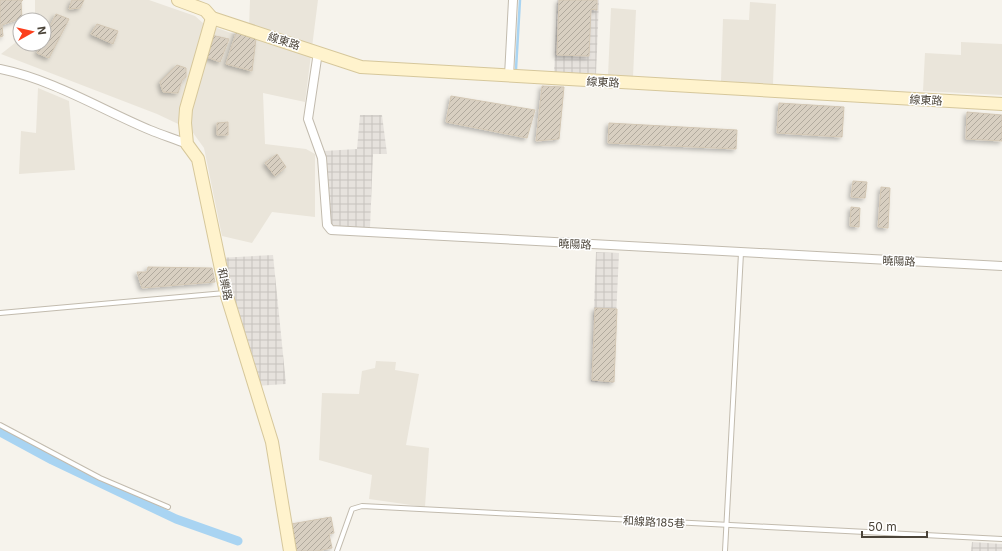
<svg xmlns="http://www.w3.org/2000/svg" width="1002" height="551" font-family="Inter,'Noto Sans TC',sans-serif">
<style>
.residential{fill:#eae5da}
.industrial{fill:url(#industrial-grid)}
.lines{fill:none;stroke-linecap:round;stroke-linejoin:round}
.stream{stroke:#a9d4f2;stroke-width:2.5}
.canal{stroke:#a9d4f2;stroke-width:9}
.building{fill:url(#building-hatch);stroke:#d3c7b4;filter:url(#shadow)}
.lane-casing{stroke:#c2bbae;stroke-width:6}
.street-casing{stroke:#c2bbae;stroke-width:10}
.secondary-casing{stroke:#d6c79b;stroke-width:14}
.lane{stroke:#fff;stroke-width:4}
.street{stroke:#fff;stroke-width:8}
.secondary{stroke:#fff3cd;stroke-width:12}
.labels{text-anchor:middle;stroke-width:3;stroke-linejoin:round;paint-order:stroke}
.street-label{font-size:11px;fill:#4b4439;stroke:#fff}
</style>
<defs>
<pattern id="industrial-grid" width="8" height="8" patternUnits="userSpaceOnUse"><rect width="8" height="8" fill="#e6e2dd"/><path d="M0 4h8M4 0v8" fill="none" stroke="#c7c3be"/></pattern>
<pattern id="building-hatch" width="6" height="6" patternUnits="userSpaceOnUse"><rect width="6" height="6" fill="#d8cfc1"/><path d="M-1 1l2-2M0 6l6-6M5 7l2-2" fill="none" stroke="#b1aa9e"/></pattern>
<filter id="shadow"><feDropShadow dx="-2.5" dy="2.5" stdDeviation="2" flood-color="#0004"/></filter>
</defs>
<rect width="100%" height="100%" fill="#f6f3ec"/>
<g class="residential">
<path d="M35,0H149L195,16L203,23L245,38L249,28L250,0H318L305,102L263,93L265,144L306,149L315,154V217L272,212L252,243L222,236L204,148L191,130L157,114L1,54L20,39V44H44V20H35Z"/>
<path d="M750,2L776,4L773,84L721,81L723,19L749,20Z"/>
<path d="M611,8L636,10L633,77L608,76Z"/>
<path d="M961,42L1002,44V95L923,91L925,53L961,55Z"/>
<path d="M38,88L69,101L75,170L19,174L21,131L36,133Z"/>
<path d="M376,361L396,362L395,370L419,374L406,445L429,448L425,507L369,499L372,475L319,460L322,393L359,394L362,371L375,368Z"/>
</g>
<g class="industrial">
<path d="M557,0H599L596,75L554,73Z"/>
<path d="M360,115H382L387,154H373L370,228L327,225L324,151L357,149Z"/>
<path d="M596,252L619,253L613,383L591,382Z"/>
<path d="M273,255L286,384L255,386L218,258Z"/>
<path d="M972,542L1002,544V551H971Z"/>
</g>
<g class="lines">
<path class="stream" d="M516,69L520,0"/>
<path class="canal" d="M0,432L52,460L176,519L238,541"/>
</g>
<g class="building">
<path d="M0,0H23L21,2L22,18L2,25L3,36L0,37Z"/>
<path d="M72,0H84L80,8L69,9Z"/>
<path d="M559,0H597V10L591,9L589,56L557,55Z"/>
<path d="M56,14L69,19L49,58L37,53L41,44H44V39Z"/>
<path d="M97,24L118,31L113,44L91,34Z"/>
<path d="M237,30L256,39L252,71L226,64Z"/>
<path d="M211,35L229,39L220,62L204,56Z"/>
<path d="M177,65L186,68V77L182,80L178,93L163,92L160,82Z"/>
<path d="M542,86L564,87L559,139L536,141Z"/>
<path d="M451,96L535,110L527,138L446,122Z"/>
<path d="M779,103L844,107L842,137L777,133Z"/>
<path d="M967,112L1002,115V141L966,139Z"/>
<path d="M228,122V135H217V123Z"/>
<path d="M609,123L737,130L736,149L608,143Z"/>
<path d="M277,154L286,167L275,176L265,163Z"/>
<path d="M853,181L867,182L865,198L851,197Z"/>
<path d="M881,187L890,188L888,228L878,227Z"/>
<path d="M851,207L860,208L859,227L850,226Z"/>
<path d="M148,267L212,268L215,282L142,288L137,272H147Z"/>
<path d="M595,308L617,309L614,382L592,380Z"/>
<path d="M331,517L334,533L329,534L332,548L317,551H296L291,524Z"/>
</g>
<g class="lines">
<defs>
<g id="lane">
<path d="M0,313L225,293"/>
<path d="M0,425L100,478L168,507"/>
<path d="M337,551L352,509L362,506L1002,539"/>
<path d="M725,551L741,253"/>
</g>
<g id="street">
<path d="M318,52L308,119L322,158L327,225L331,230L1002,266"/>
<path d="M0,69C54,80 100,109 150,130C162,135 175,139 187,144"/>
<path d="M509,76L513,0"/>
</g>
<g id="secondary">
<path d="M178,0L205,10L212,18"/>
<path d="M212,18L361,67L1002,104"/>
<path d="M212,18L186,109L185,123L187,144L198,159L226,293L272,442L290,551"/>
</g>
</defs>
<use href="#lane" class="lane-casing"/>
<use href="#street" class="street-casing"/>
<use href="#secondary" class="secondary-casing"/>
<use href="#lane" class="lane"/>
<use href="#street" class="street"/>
<use href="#secondary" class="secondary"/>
</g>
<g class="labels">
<g class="street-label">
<text transform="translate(284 41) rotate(18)" y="4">線東路</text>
<text transform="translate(603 82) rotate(3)" y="4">線東路</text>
<text transform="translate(926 100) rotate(3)" y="4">線東路</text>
<text transform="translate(575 244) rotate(3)" y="4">曉陽路</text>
<text transform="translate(899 261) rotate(3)" y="4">曉陽路</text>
<text transform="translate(225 284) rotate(78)" y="4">和樂路</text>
<text transform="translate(654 522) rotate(3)" y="4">和線路185巷</text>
</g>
</g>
<g transform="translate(32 32) rotate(82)"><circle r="19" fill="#ffffff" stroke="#b7b4b0"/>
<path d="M0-3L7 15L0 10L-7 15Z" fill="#fc3f1d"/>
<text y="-6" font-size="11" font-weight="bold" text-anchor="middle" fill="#4b4439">N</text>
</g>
<path d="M862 531v6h65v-6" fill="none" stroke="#4b4439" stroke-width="2"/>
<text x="868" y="531" font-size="12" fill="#4b4439" stroke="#ffffff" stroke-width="3" paint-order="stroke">50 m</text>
</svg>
